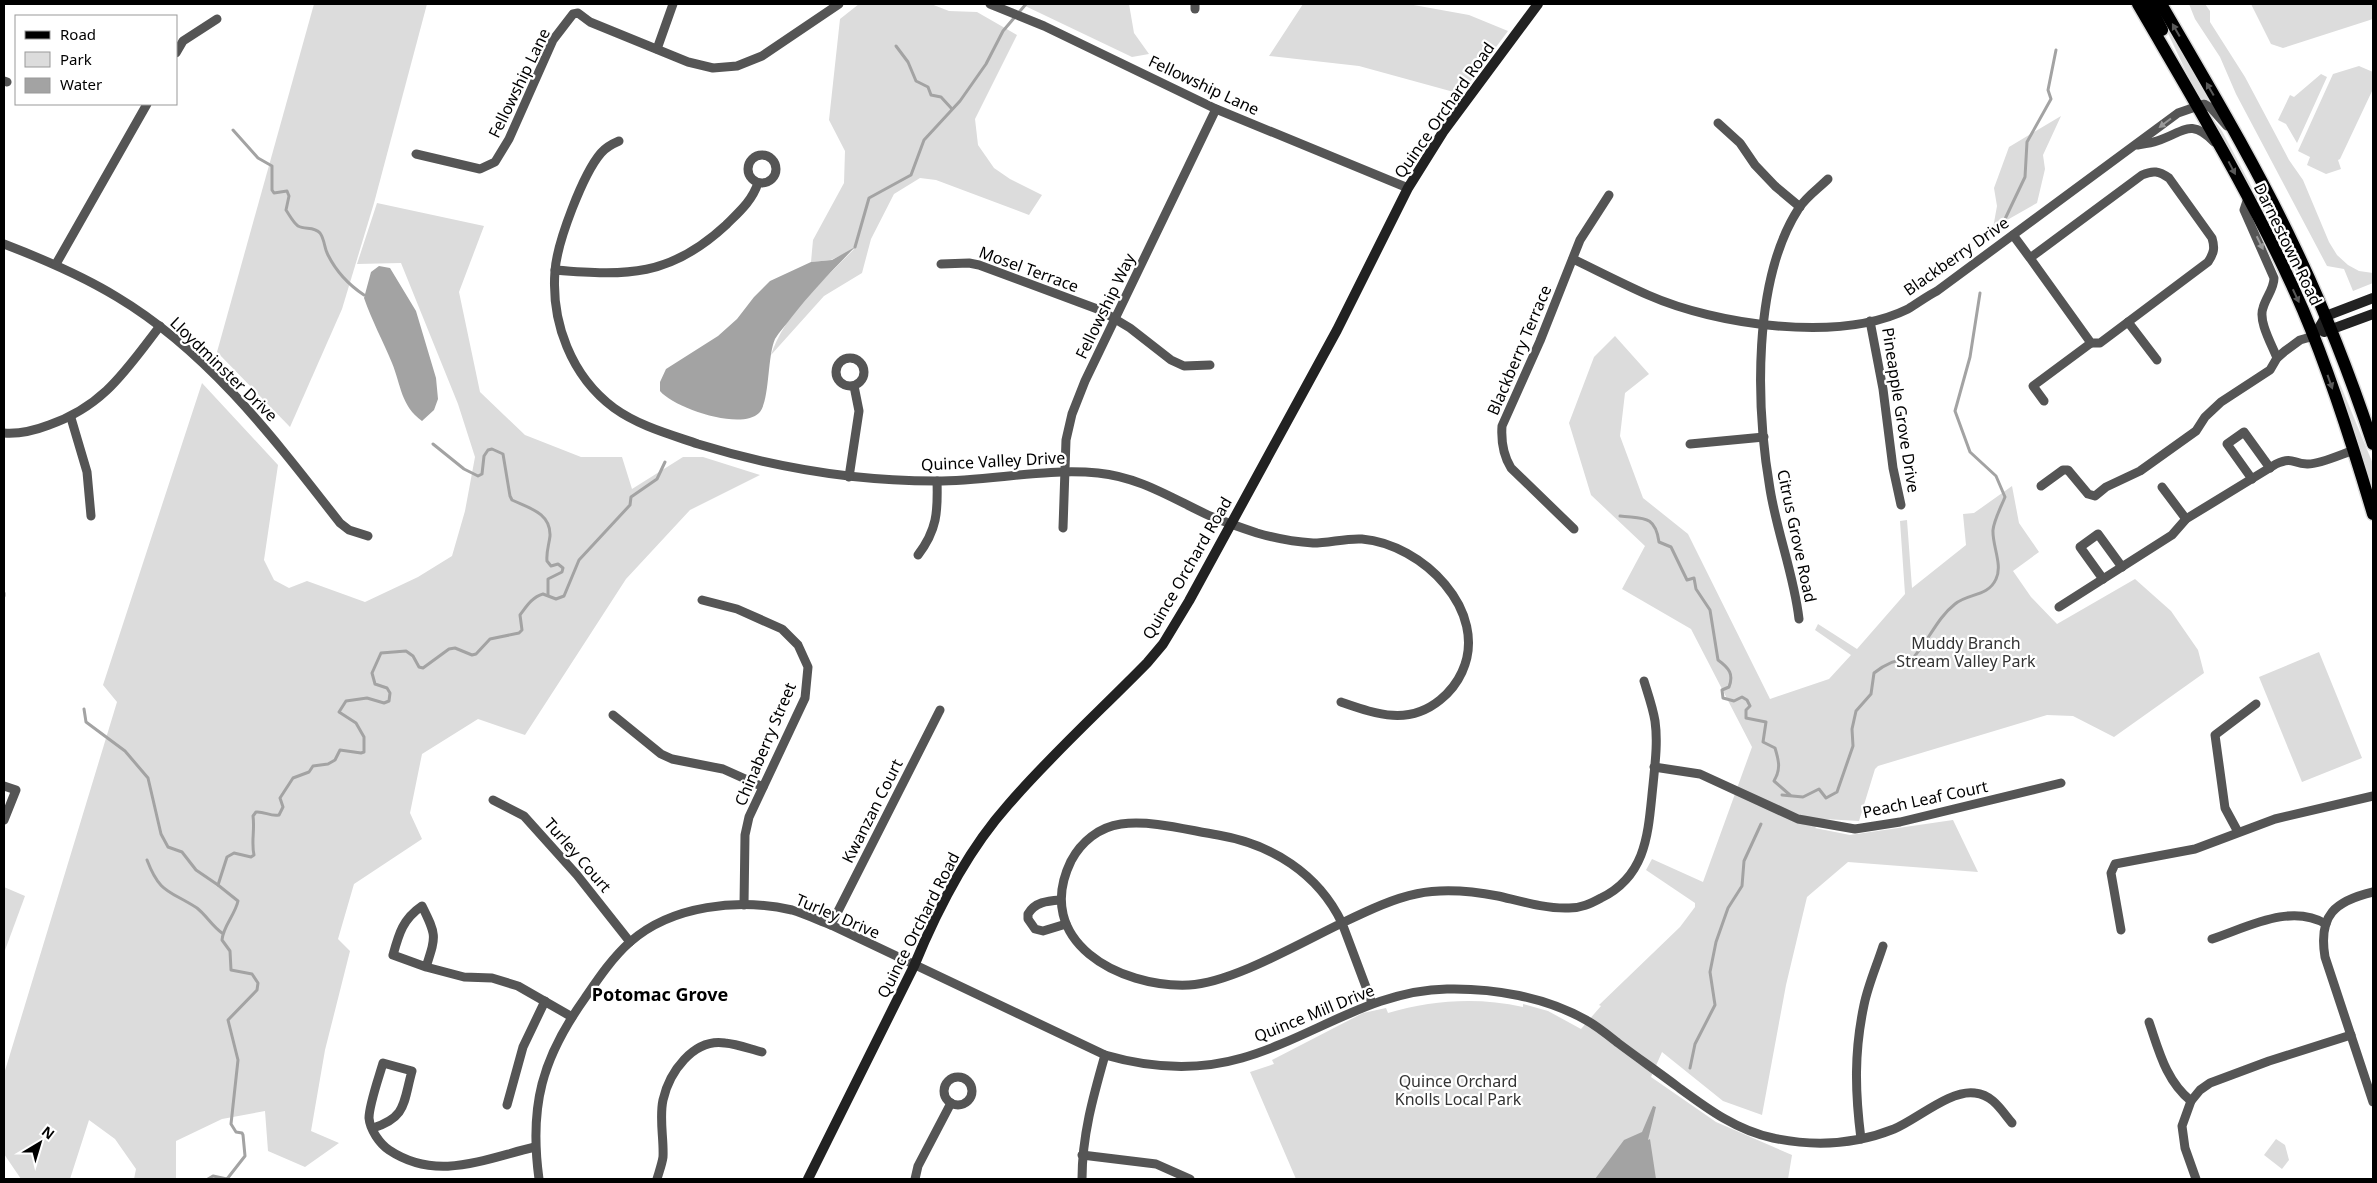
<svg xmlns="http://www.w3.org/2000/svg" width="2377" height="1183" font-family="'Noto Sans',sans-serif">
<style>
.green{fill:#dcdcdc}
.water{fill:#a3a3a3}
.lines{fill:none;stroke-linecap:round;stroke-linejoin:round}
.stream{stroke:#a3a3a3;stroke-width:3}
.primary-casing{stroke:#dbdbdb;stroke-width:15}
.street{stroke:#555;stroke-width:9}
.secondary{stroke:#222;stroke-width:10}
.primary{stroke:#000;stroke-width:12}
.oneway{fill:#595959}
.oneway2{fill:#999}
.labels{text-anchor:middle;stroke-width:4.5;stroke-linejoin:round;paint-order:stroke}
.street-label{font-size:16px;fill:#000;stroke:#fff}
.park-label{font-size:16px;fill:#333;stroke:#fff}
.neighbourhood-label{font-size:18px;font-weight:bold;fill:#000;stroke:#fff}
</style>
<rect width="100%" height="100%" fill="#fff"/>
<g class="green">
<path d="M314,4H427L374,203L342,309L290,427L217,352Z"/>
<path d="M859,4H931L949,11L977,12L1017,35L975,119L978,145L994,168L1010,179L1042,195L1029,215L936,180L920,178L894,194L871,239L862,273L824,296L771,355C785,313 823,281 854,249L831,260L811,262L813,240L844,183L845,151L829,120L840,19Z"/>
<path d="M1021,4H1129L1134,33L1149,54L1132,57Z"/>
<path d="M1303,4H1408L1469,15L1508,31L1461,94L1359,66L1269,56Z"/>
<path d="M2189,4H2205L2210,11V22L2245,77L2289,160L2303,180L2329,242L2337,255L2348,265L2359,271L2373,273V283L2353,291L2344,269L2327,266L2236,94L2220,57L2195,19Z"/>
<path d="M2251,4H2373V19L2283,48L2271,44Z"/>
<path d="M2166,26L2209,99L2211,104L2205,99H2199L2165,27Z"/>
<path d="M2359,66L2373,72V89L2340,159L2338,160L2341,169L2326,174L2307,165L2310,157L2298,151L2333,74Z"/>
<path d="M2321,74L2327,77L2297,143L2286,124L2278,120L2290,95L2294,97Z"/>
<path d="M2061,116L2043,155L2045,169L2037,203L1993,228L1997,206L1994,188L2009,147Z"/>
<path d="M2211,116L2222,131L2263,208L2280,232L2312,304L2280,240L2260,208Z"/>
<path d="M377,203L484,226L459,292L480,392L525,435L581,457H622L632,489L683,457H703L760,475L690,510L626,579L525,735L478,719L422,754L410,813L422,839L354,884L338,939L350,951L325,1050L311,1131L339,1143L305,1167L268,1151L265,1111L222,1119L176,1141V1179H134L136,1169L115,1139L89,1120L70,1179H21L4,1154V1074L117,702L103,685L202,383L278,465L264,560L274,580L289,588L307,581L365,602L418,577L452,556L465,511L475,457L458,404L401,263L357,264Z"/>
<path d="M1615,336L1649,374L1625,393L1620,436L1643,498L1688,534L1770,699L1829,679L1851,655L1815,630L1818,624L1857,649L1905,594L1900,521L1907,520L1912,588L1966,545L1963,514L1974,513L2012,486L2019,523L2039,552L2013,571L2031,597L2057,624L2135,579L2171,611L2198,650L2204,673L2114,737L2073,716L2047,715L1878,766L1875,769L1859,821L1824,819L1815,828L1850,835L1953,820L1978,872L1848,862L1807,897L1786,985L1762,1115L1723,1101L1662,1052L1651,1077L1716,1122L1792,1155L1788,1179H1296L1250,1072L1274,1064L1272,1060L1363,1013L1386,1008L1388,1013C1433,1000 1477,997 1523,1007V1004L1548,1011L1581,1029L1601,1006L1599,1005L1680,927L1695,907V903L1646,870L1652,859L1703,882L1752,747L1691,629L1622,589L1645,546L1591,495L1569,423L1594,357Z"/>
<path d="M2326,350L2373,464V492Z"/>
<path d="M2319,652L2362,758L2302,782L2259,677Z"/>
<path d="M4,887L25,896L4,953Z"/>
<path d="M2276,1139L2285,1145L2289,1160L2282,1169L2264,1155Z"/>
</g>
<g class="water">
<path d="M855,247C833,270 811,292 791,318C786,325 779,332 775,339C767,357 770,402 759,413C741,431 674,408 660,391V382L666,369L718,336L737,319L754,297L770,281L811,262L832,260Z"/>
<path d="M379,266L390,268L416,311L436,378L438,399L434,410L422,421C401,406 401,385 392,363C383,341 372,321 364,298L371,272Z"/>
<path d="M1653,1106L1656,1107L1648,1140L1650,1139L1656,1179H1595L1624,1140L1642,1132Z"/>
</g>
<g class="lines">
<g class="stream">
<path d="M896,46L908,62L916,81L928,87L931,95L941,97L952,109"/>
<path d="M233,130L258,158L272,166V190L274,193L287,191L289,196L286,210C290,216 293,222 298,226C305,230 314,226 320,233C325,240 324,248 328,255C336,271 349,285 364,295"/>
<path d="M2005,219L2025,177L2027,142L2051,99L2048,90L2056,50"/>
<path d="M855,247L869,198L911,175L924,140L960,101L986,64L1003,31L1026,4"/>
<path d="M433,444L464,469L478,476L482,474L484,456L488,450L492,449L503,454L510,496L512,500C529,508 551,513 550,536C549,545 546,552 547,561L551,566L558,564L563,568L562,572L548,579V595"/>
<path d="M1620,516C1642,519 1655,514 1659,542L1671,547L1687,580L1694,578L1696,589L1710,610L1718,660C1729,668 1734,674 1729,687L1722,690L1723,698L1734,701L1742,697L1747,700L1750,706L1746,710V718L1766,722L1763,742L1775,748C1779,761 1781,769 1774,781L1790,795"/>
<path d="M4,593V596"/>
<path d="M84,709L86,722L125,751L148,778L161,834L168,847L182,852L196,870L218,885"/>
<path d="M1782,795L1803,797L1819,789L1826,798L1837,792L1853,746L1852,729L1856,711L1871,694L1874,673C1885,664 1898,658 1912,659C1929,641 1936,619 1955,604C1968,593 1988,597 1996,579C2003,565 1992,545 1993,530C1994,520 2001,507 2005,497L1996,476L1970,452L1955,411L1970,357L1980,293"/>
<path d="M147,860C160,894 169,890 197,908C206,915 212,926 222,933"/>
<path d="M1690,1068L1695,1044L1715,1005L1710,972L1716,942L1728,908L1742,886L1744,861L1761,824"/>
<path d="M208,1179L213,1176L227,1179L245,1156L243,1135L242,1133L236,1132L231,1124L238,1060L228,1020L257,990L258,983L252,974L231,970L230,951L222,940C223,926 235,915 238,901L218,885L227,857L234,853L251,857L254,855C251,842 255,830 253,816L256,812C264,811 271,817 279,815L283,807L280,798L293,778L309,772L313,766L328,764L335,760L340,750L361,753L364,752V737L356,723L339,712L346,701L367,698L384,703L389,701L390,693L387,688L375,684L372,673L381,653L406,651L413,656L419,667L423,668L449,649L455,648L472,655L476,654L490,639L519,633L522,630L520,615C526,607 532,597 543,594L556,599L564,596L579,560L630,505L631,497L657,479L665,462"/>
</g>
<defs>
<g id="primary">
<path d="M2138,4C2196,104 2257,204 2303,310C2331,376 2353,446 2373,514"/>
<path d="M2149,4L2162,30"/>
<path d="M2161,4C2208,85 2256,165 2296,250C2326,313 2351,378 2373,444"/>
</g>
</defs>
<use href="#primary" class="primary-casing"/>
<g class="street">
<path d="M990,4L1044,26L1216,109L1408,188"/>
<path d="M1195,4V9"/>
<path d="M657,49L673,4"/>
<path d="M176,53L183,41L217,19"/>
<path d="M4,81L7,82"/>
<path d="M1718,123L1740,143L1755,165L1775,186L1800,207"/>
<path d="M619,141C612,144 606,147 601,153C583,174 557,242 555,271C551,322 571,376 614,408C639,426 669,434 698,444C776,468 854,481 936,481C990,481 1044,468 1098,473C1140,477 1173,499 1210,516C1225,522 1242,528 1257,533C1274,538 1295,542 1313,543C1329,543 1346,538 1362,539C1422,544 1490,611 1462,672C1457,683 1450,692 1440,700C1408,726 1376,714 1341,702"/>
<path d="M2138,145C2144,144 2151,143 2157,141C2183,133 2190,117 2214,142"/>
<path d="M416,154L480,169L495,162L509,139L553,40L573,14L578,13L590,22L688,62L713,68L737,66L762,56L839,4"/>
<circle cx="762" cy="169" r="14"/>
<path d="M2248,198L2244,210L2274,278C2274,289 2266,297 2263,308C2258,321 2272,345 2277,358"/>
<path d="M2013,235L2030,258L2142,175C2153,170 2159,171 2169,178L2212,238C2215,248 2214,253 2208,262L2100,343H2091L2030,258"/>
<path d="M4,244C43,259 81,275 117,297C209,352 275,440 340,523L349,530L368,536"/>
<path d="M1573,259C1598,271 1623,284 1648,295C1716,325 1839,343 1908,309C1918,303 1927,296 1937,291L2178,113L2204,104L2211,108L2227,126"/>
<path d="M56,264L147,104"/>
<path d="M941,264L969,263L979,265L1100,310L1130,328L1171,360L1184,366L1210,365"/>
<path d="M555,270C627,276 670,277 726,225C739,212 752,201 758,183"/>
<path d="M1870,321L1883,389L1893,468L1901,505"/>
<path d="M2128,322L2157,360"/>
<circle cx="850" cy="372" r="14"/>
<path d="M2044,401L2033,386L2091,343"/>
<path d="M71,418L87,472L91,516"/>
<path d="M4,433C18,434 36,430 49,425C104,406 126,370 160,326"/>
<path d="M1690,444L1764,437"/>
<path d="M849,477L859,411L854,386"/>
<path d="M2252,479L2227,444L2244,432L2270,468"/>
<path d="M2041,486L2063,470H2068L2088,494L2095,496L2106,487L2140,471L2196,431L2205,417L2221,402L2270,370L2277,358L2285,351L2300,340L2314,336"/>
<path d="M2162,487L2186,519"/>
<path d="M1063,528L1066,440L1072,414L1085,381L1216,109"/>
<path d="M1574,529L1511,468C1503,455 1501,441 1502,426L1540,341L1580,240L1609,195"/>
<path d="M918,555C937,530 938,512 937,481"/>
<path d="M2103,579L2080,547L2098,534L2122,567"/>
<path d="M702,600L737,609L782,629L798,645L808,667L805,698L749,817L745,835L744,905"/>
<path d="M2059,607L2172,535L2186,519L2276,464C2294,456 2292,464 2307,464C2318,465 2342,454 2354,450"/>
<path d="M1799,619C1794,575 1777,533 1770,489C1756,407 1752,280 1799,208C1806,197 1819,188 1828,179"/>
<path d="M613,715L661,754L672,759L723,769L763,787"/>
<path d="M1654,767L1700,774L1798,819L1855,829L1900,822L2061,783"/>
<path d="M4,786L16,790L4,820"/>
<path d="M493,800L524,816L577,875L630,942"/>
<path d="M2238,832L2225,808L2215,735L2256,704"/>
<path d="M2373,892C2335,901 2318,915 2325,957L2373,1102"/>
<path d="M1060,900C1047,901 1035,902 1028,914V919L1035,929L1043,931L1066,924"/>
<path d="M831,925L940,710"/>
<path d="M2121,930L2111,873L2115,864L2195,849L2275,819L2373,796"/>
<path d="M2212,939C2248,927 2291,903 2326,924"/>
<path d="M426,967C436,936 437,936 422,906C403,919 399,933 393,955L426,967L464,977L492,978L518,986L572,1017"/>
<path d="M1372,1003L1342,923C1302,942 1232,983 1189,985C1119,988 1032,941 1071,861C1081,842 1099,827 1121,824C1152,820 1187,830 1218,835C1271,844 1318,873 1342,923C1402,894 1430,883 1498,896C1520,901 1546,909 1569,908C1581,908 1590,904 1601,898C1648,875 1648,831 1653,785C1655,764 1658,742 1655,721C1653,708 1648,694 1644,681"/>
<path d="M2149,1022C2159,1051 2166,1081 2191,1101"/>
<circle cx="958" cy="1091" r="14"/>
<path d="M507,1105L523,1047L545,1001"/>
<path d="M373,1128C407,1117 403,1103 412,1071L383,1063C379,1077 369,1105 369,1118C370,1130 380,1144 389,1150C437,1182 484,1159 535,1147"/>
<path d="M1861,1139C1855,1092 1854,1052 1864,1005C1868,985 1877,965 1883,946"/>
<path d="M1082,1155L1156,1164L1190,1179"/>
<path d="M539,1179C529,1106 542,1058 585,998C598,979 612,958 630,942C672,905 739,898 792,910C805,914 818,920 831,925L1105,1055C1150,1068 1197,1071 1242,1058C1312,1038 1372,990 1447,989C1494,988 1545,997 1586,1020C1597,1026 1608,1035 1618,1043C1638,1058 1658,1072 1678,1087C1708,1109 1736,1130 1773,1138C1815,1147 1854,1145 1894,1129C1916,1120 1951,1089 1975,1093C1993,1095 2001,1110 2012,1123"/>
<path d="M657,1179C659,1172 662,1164 663,1157C664,1139 659,1118 663,1100C669,1073 693,1038 725,1043C737,1044 750,1049 762,1052"/>
<path d="M915,1179L918,1166L951,1103"/>
<path d="M1082,1179C1082,1136 1093,1097 1105,1055"/>
<path d="M2196,1179L2185,1148L2182,1126L2191,1101L2200,1090L2210,1083L2269,1061L2351,1035"/>
</g>
<g class="secondary">
<path d="M2324,332L2373,314"/>
<path d="M2314,336L2326,316L2373,298"/>
<path d="M808,1179L914,966C937,910 967,851 1008,805C1051,755 1101,710 1147,663L1163,644L1189,601L1337,330L1408,188L1443,132L1538,4"/>
</g>
<use href="#primary" class="primary"/>
</g>
<defs><path id="oneway-solid" d="M-6-.8H1V-3.2L6.5 0L1 3.2V.8H-6Z" transform="scale(1.25)"/></defs>
<g class="oneway">
<use href="#oneway-solid" transform="translate(2176 30) rotate(-120)"/>
<use href="#oneway-solid" transform="translate(2210 89) rotate(-120)"/>
<use href="#oneway-solid" transform="translate(2232 168) rotate(62)"/>
<use href="#oneway-solid" transform="translate(2296 296) rotate(65)"/>
<use href="#oneway-solid" transform="translate(2330 382) rotate(70)"/>
</g>
<g class="oneway2">
<use href="#oneway-solid" transform="translate(2165 123) rotate(143)"/>
<use href="#oneway-solid" transform="translate(2260 243) rotate(64)"/>
</g>
<g class="labels">
<g class="street-label">
<text transform="translate(519 83) rotate(-64)" y="6">Fellowship Lane</text>
<text transform="translate(1204 85) rotate(25)" y="6">Fellowship Lane</text>
<text transform="translate(1444 110) rotate(-55)" y="6">Quince Orchard Road</text>
<text transform="translate(2288 244) rotate(64)" y="6">Darnestown Road</text>
<text transform="translate(1956 256) rotate(-35)" y="6">Blackberry Drive</text>
<text transform="translate(1029 269) rotate(20)" y="6">Mosel Terrace</text>
<text transform="translate(1105 306) rotate(-64)" y="6">Fellowship Way</text>
<text transform="translate(1519 350) rotate(-67)" y="6">Blackberry Terrace</text>
<text transform="translate(224 369) rotate(44)" y="6">Lloydminster Drive</text>
<text transform="translate(1901 410) rotate(81)" y="6">Pineapple Grove Drive</text>
<text transform="translate(993 461) rotate(-3)" y="6">Quince Valley Drive</text>
<text transform="translate(1797 536) rotate(78)" y="6">Citrus Grove Road</text>
<text transform="translate(1187 568) rotate(-60)" y="6">Quince Orchard Road</text>
<text transform="translate(765 744) rotate(-67)" y="6">Chinaberry Street</text>
<text transform="translate(1925 799) rotate(-12)" y="6">Peach Leaf Court</text>
<text transform="translate(872 811) rotate(-63)" y="6">Kwanzan Court</text>
<text transform="translate(578 855) rotate(49)" y="6">Turley Court</text>
<text transform="translate(838 916) rotate(23)" y="6">Turley Drive</text>
<text transform="translate(918 925) rotate(-63)" y="6">Quince Orchard Road</text>
<text transform="translate(1314 1013) rotate(-22)" y="6">Quince Mill Drive</text>
</g>
<g class="park-label">
<text x="1966" y="649">Muddy Branch<tspan x="1966" dy="18">Stream Valley Park</tspan></text>
<text x="1458" y="1087">Quince Orchard<tspan x="1458" dy="18">Knolls Local Park</tspan></text>
</g>
<g class="neighbourhood-label">
<text x="660" y="1001">Potomac Grove</text>
</g>
</g>
<rect width="2377" height="1183" fill="none" stroke="#000000" stroke-width="10"/>
<rect x="15" y="15" width="162" height="90" fill="#ffffff" stroke="#999999"/>
<rect x="25" y="31" width="25" height="8" fill="#000000" stroke="#999999"/>
<text x="60" y="40" font-size="15" fill="#000000">Road</text>
<rect x="25" y="52" width="25" height="15" fill="#dcdcdc" stroke="#999999"/>
<text x="60" y="65" font-size="15" fill="#000000">Park</text>
<rect x="25" y="78" width="25" height="15" fill="#a3a3a3" stroke="#999999"/>
<text x="60" y="90" font-size="15" fill="#000000">Water</text>
<g transform="translate(40 1143) rotate(38)" stroke="#ffffff" stroke-width="4" paint-order="stroke">
<path d="M0-4L9 19L0 12L-9 19Z" fill="#000000"/>
<text y="-8" font-size="14" font-weight="bold" text-anchor="middle" fill="#000000">N</text>
</g>
</svg>
